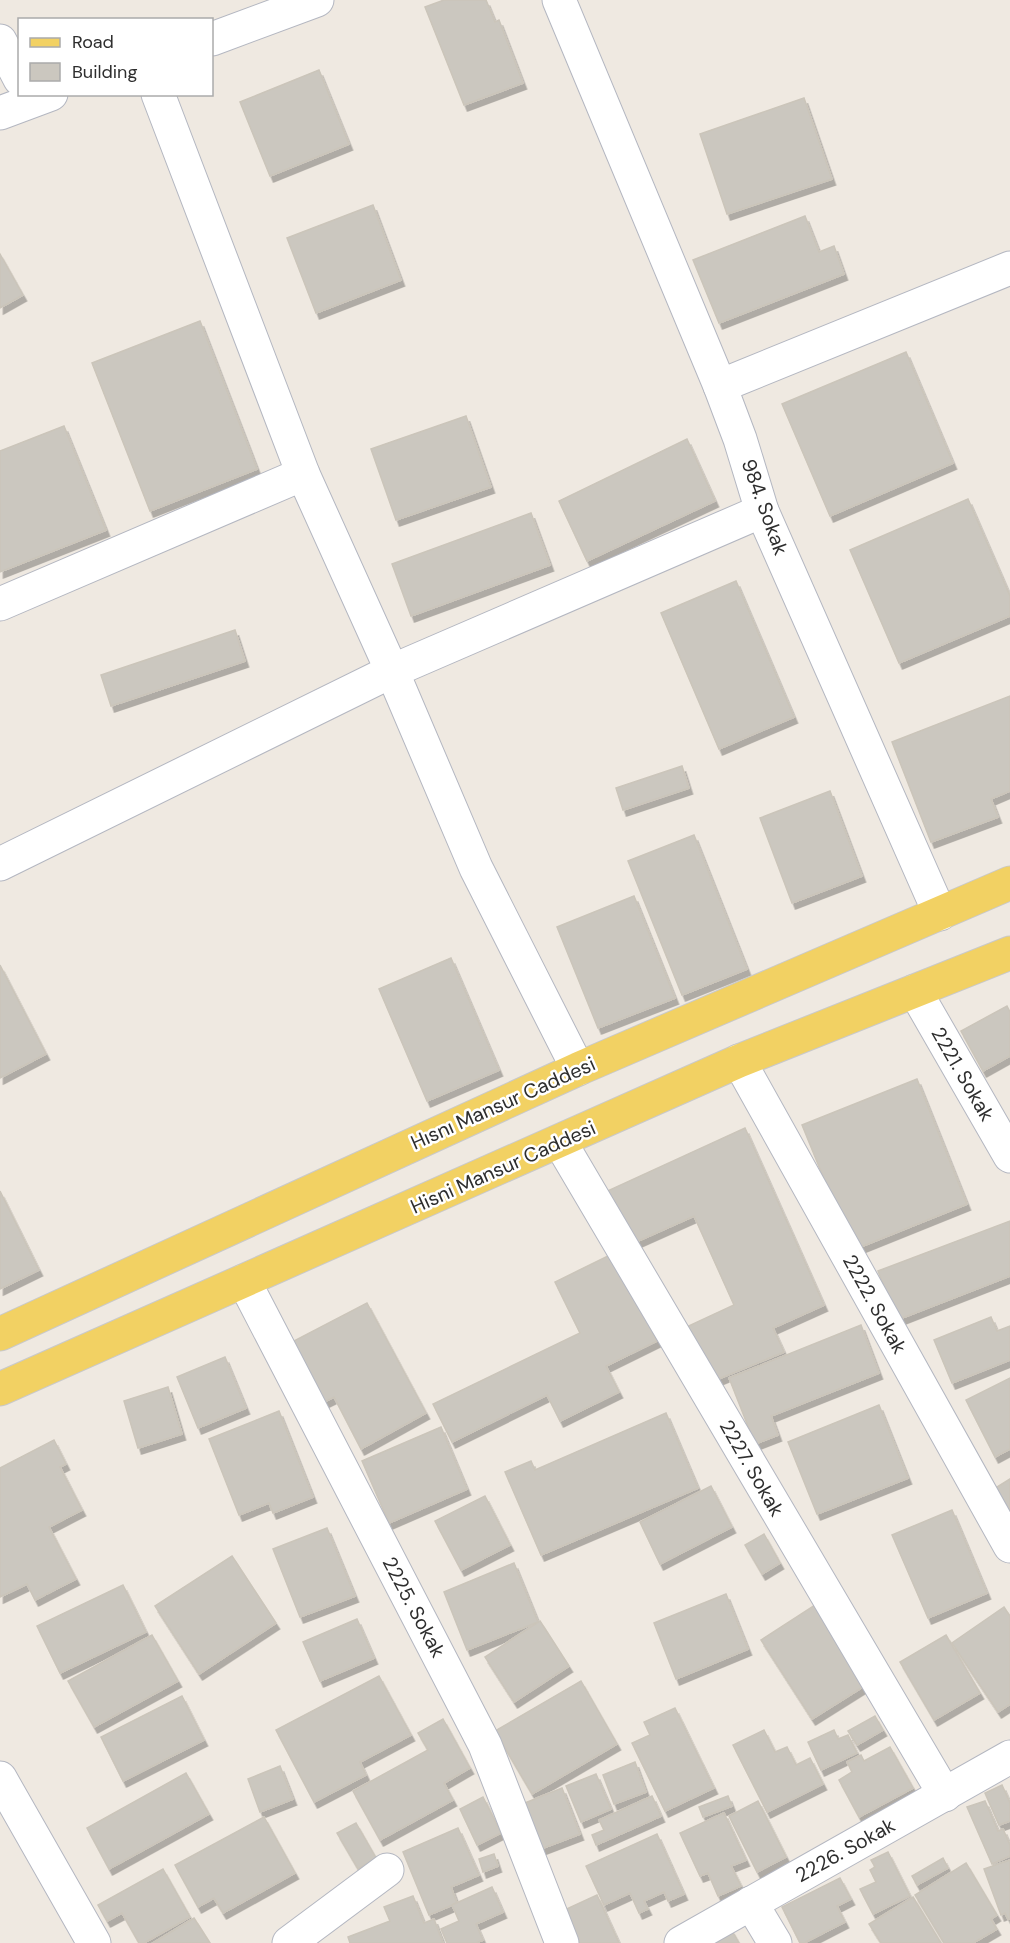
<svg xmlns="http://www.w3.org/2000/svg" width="1010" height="1943" font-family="'DM Sans',sans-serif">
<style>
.building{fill:#cbc7bf;stroke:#cbc5ba;stroke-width:1.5;filter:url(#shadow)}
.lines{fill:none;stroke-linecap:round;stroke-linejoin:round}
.minor-casing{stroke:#b4b7c1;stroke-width:35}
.major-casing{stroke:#c9c9c9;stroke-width:35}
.minor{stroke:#fff;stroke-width:33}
.major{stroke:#f2d163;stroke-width:33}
.labels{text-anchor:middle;stroke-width:5;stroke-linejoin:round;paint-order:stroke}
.street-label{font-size:20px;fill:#2e2e2e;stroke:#fff}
</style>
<defs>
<filter id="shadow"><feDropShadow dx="3.5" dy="6" stdDeviation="0" flood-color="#0004"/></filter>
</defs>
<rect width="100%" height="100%" fill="#efe9e1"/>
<g class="building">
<path d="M444,0H486L495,22L499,20L523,83L464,105L425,7Z"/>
<path d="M319,70L349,144L270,176L240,102Z"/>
<path d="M804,98L832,179L727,214L700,134Z"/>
<path d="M373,205L401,280L316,313L287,238Z"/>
<path d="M805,216L819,252L834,246L844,274L719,323L693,260Z"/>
<path d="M0,254L23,295L0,308Z"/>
<path d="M200,321L257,469L150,511L92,363Z"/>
<path d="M906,352L953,463L830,516L782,404Z"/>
<path d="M466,416L491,487L396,520L371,449Z"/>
<path d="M64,426L106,530L0,572V451Z"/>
<path d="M687,439L715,501L587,561L559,501Z"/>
<path d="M968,499L1010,596V616L899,663L850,550Z"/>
<path d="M531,513L550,565L411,616L392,564Z"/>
<path d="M736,581L794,717L719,749L661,613Z"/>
<path d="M235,630L245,661L111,706L101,675Z"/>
<path d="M1010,696V791L991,799L998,817L931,842L892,742Z"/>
<path d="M682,766L689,788L623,810L616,788Z"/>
<path d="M830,791L862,876L792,903L760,818Z"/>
<path d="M694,835L747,969L682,995L628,861Z"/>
<path d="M634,896L675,998L598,1028L557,927Z"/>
<path d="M451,958L499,1070L427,1101L379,989Z"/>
<path d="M0,965L46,1054L0,1078Z"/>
<path d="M1007,1006L1010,1012V1056L983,1071L961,1031Z"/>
<path d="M917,1079L967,1204L853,1250L802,1125Z"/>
<path d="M745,1128L824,1305L773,1328L784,1352L711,1382L682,1329L734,1305L694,1216L627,1246L603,1193Z"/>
<path d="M0,1191L39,1270L0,1289Z"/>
<path d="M1010,1221V1276L897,1320L878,1271Z"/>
<path d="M614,1253L657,1341L606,1366L619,1392L560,1421L547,1395L452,1442L433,1404L580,1333L555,1282Z"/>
<path d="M367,1303L426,1413L361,1449L334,1397L322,1403L290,1343Z"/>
<path d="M991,1317L997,1331L1010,1326V1360L952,1383L934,1340Z"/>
<path d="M861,1325L879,1373L771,1416L778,1435L755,1444L729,1378Z"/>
<path d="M225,1357L246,1408L198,1428L177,1377Z"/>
<path d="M1010,1378V1449L995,1457L966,1400Z"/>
<path d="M168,1387L182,1434L138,1448L124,1401Z"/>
<path d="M879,1405L908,1478L817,1514L788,1442Z"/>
<path d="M279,1411L313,1497L273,1513L269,1503L239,1515L209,1439Z"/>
<path d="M666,1413L698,1488L541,1555L505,1472L531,1461L535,1470Z"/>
<path d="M441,1427L467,1489L389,1523L362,1461Z"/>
<path d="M54,1440L66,1464L60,1467L82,1510L49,1527L76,1579L35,1600L27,1584L0,1597V1468Z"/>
<path d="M1010,1479V1527L989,1492Z"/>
<path d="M711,1486L732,1527L660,1564L640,1522Z"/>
<path d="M485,1496L510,1545L461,1570L435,1521Z"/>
<path d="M952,1510L987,1593L928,1618L892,1535Z"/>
<path d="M327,1528L355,1596L300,1617L273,1549Z"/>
<path d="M764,1534L780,1563L762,1574L745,1545Z"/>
<path d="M232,1556L276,1623L199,1674L155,1606Z"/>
<path d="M514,1563L538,1622L467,1650L444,1592Z"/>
<path d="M123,1585L146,1632L60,1673L37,1626Z"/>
<path d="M726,1594L748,1649L676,1679L654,1623Z"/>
<path d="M815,1605L866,1685L812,1719L761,1640Z"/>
<path d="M1004,1607L1010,1616V1704L998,1712L952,1643Z"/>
<path d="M357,1619L374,1658L320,1681L303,1642Z"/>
<path d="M540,1621L569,1666L514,1702L485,1657Z"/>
<path d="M152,1635L178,1681L94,1727L68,1681Z"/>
<path d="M946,1635L980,1693L934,1720L900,1662Z"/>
<path d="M379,1676L411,1735L360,1762L366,1775L314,1802L276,1730Z"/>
<path d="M581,1681L617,1744L532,1794L495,1731Z"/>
<path d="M182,1696L204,1740L123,1781L101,1737Z"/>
<path d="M675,1708L714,1788L665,1811L632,1743L650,1735L644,1722Z"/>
<path d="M875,1716L883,1730L857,1745L848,1731Z"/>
<path d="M443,1719L470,1768L444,1783L453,1800L380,1840L353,1791L428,1750L418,1733Z"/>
<path d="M764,1730L775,1752L787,1747L796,1765L810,1758L823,1784L767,1812L733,1745Z"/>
<path d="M834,1730L838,1739L848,1735L857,1753L821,1770L808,1742Z"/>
<path d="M890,1747L913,1788L859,1817L839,1780L852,1772L847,1762L861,1755L864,1761Z"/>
<path d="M635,1762L646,1792L614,1804L603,1775Z"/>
<path d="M280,1766L293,1799L260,1812L248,1779Z"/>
<path d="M186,1773L209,1814L109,1869L87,1828Z"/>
<path d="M596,1774L611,1809L581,1822L566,1786Z"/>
<path d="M1002,1785L1010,1803V1821L999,1825L985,1793Z"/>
<path d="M562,1788L580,1834L538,1850L520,1805Z"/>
<path d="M652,1796L661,1816L596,1845L592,1835L604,1830L599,1820Z"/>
<path d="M728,1796L732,1806L703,1817L699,1807Z"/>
<path d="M483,1797L501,1833L477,1845L460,1809Z"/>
<path d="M758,1801L786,1857L757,1872L729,1816Z"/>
<path d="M985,1801L998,1831L1003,1829L1010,1845V1856L992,1864L967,1807Z"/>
<path d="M724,1813L746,1860L731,1866L741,1886L718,1896L708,1873L700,1876L680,1833Z"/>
<path d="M264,1817L295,1873L223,1913L214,1898L198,1907L175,1865Z"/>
<path d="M356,1823L376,1858L358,1869L337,1833Z"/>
<path d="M458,1828L479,1875L451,1887L457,1903L429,1915L403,1852Z"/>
<path d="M657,1834L684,1894L668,1901L664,1892L644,1901L648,1909L639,1913L630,1893L604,1905L586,1866Z"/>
<path d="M888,1852L910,1896L873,1914L860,1889L876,1882L870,1870L875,1867L871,1860Z"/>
<path d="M494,1854L498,1866L483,1872L479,1859Z"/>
<path d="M943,1858L948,1868L917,1885L912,1876Z"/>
<path d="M1010,1860V1919H1008L1005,1913L1001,1915L984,1869Z"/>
<path d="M966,1863L997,1915L991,1919L997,1929L973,1943H944L915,1895Z"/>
<path d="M163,1869L190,1917L144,1943H139L122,1913L107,1921L98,1905Z"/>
<path d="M840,1878L851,1899L837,1906L845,1922L804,1943H800L782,1907Z"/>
<path d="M492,1887L503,1912L476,1924L483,1940L476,1943H447L441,1929L459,1921L452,1905Z"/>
<path d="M597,1895L619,1943H577L562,1911Z"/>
<path d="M413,1896L424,1923L434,1919L443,1943H350L348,1937L390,1921L384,1907Z"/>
<path d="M913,1897L941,1943H881L869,1924Z"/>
<path d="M194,1918L210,1943H153Z"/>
<path d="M731,1929L739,1943H707Z"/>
</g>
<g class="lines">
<defs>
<g id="minor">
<path d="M559,0L720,386"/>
<path d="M212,39L317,0"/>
<path d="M0,41L20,79"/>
<path d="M158,94L303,474L392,671L476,868L578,1069"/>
<path d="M0,113L51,94"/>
<path d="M0,604L303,474"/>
<path d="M0,864L392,671L762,511"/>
<path d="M940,914L762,511L740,439L720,386L1010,268"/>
<path d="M915,991L1010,1156"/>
<path d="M739,1061L1010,1546"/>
<path d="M560,1142L945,1795"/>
<path d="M244,1281L485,1745L562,1943"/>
<path d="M0,1778L94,1943"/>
<path d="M751,1903L775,1943"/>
<path d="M289,1943L387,1870"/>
<path d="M681,1943L1010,1757"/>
</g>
<g id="major">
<path d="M0,1334L578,1069L1010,883"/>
<path d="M0,1389L739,1061L1010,953"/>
</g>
</defs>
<use href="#minor" class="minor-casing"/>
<use href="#major" class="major-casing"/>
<use href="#minor" class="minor"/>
<use href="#major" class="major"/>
</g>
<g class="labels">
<g class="street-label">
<text transform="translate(765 507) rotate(70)" y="7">984. Sokak</text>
<text transform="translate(963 1074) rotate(60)" y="7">2221. Sokak</text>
<text transform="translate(503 1103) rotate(-24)" y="7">Hısnı Mansur Caddesi</text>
<text transform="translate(503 1167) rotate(-24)" y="7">Hisni Mansur Caddesi</text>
<text transform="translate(875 1304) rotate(61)" y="7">2222. Sokak</text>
<text transform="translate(752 1468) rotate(60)" y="7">2227. Sokak</text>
<text transform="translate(414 1607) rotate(62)" y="7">2225. Sokak</text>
<text transform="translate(845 1850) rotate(-29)" y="7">2226. Sokak</text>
</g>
</g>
<rect x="18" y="18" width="195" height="78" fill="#ffffff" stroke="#ababab" stroke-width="1.5"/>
<rect x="30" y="38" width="30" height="9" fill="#f2d163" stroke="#ababab" stroke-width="1.5"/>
<text x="72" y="48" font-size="18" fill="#2e2e2e">Road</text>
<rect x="30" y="63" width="30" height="18" fill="#cbc7bf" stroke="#ababab" stroke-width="1.5"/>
<text x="72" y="78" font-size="18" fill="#2e2e2e">Building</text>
</svg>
